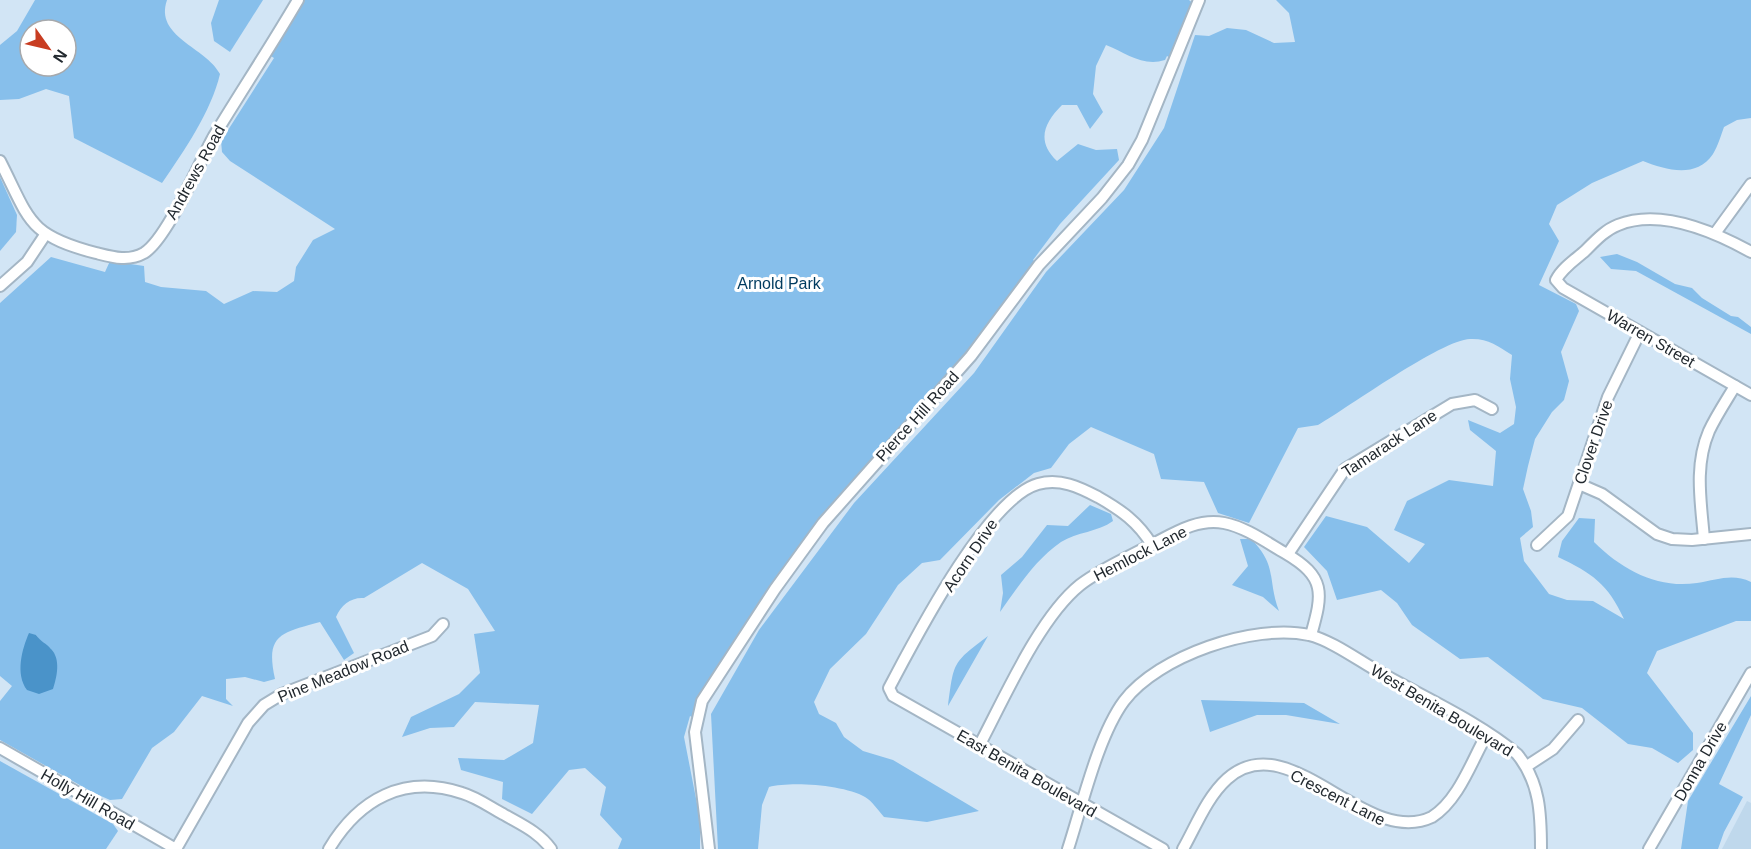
<svg xmlns="http://www.w3.org/2000/svg" width="1751" height="849" font-family="Helvetica,sans-serif">
<style>
.built{fill:#bfd8ec}
.green{fill:#87bfeb;fill-rule:evenodd}
.water{fill:#4a93c9}
.lines{fill:none;stroke-linecap:round;stroke-linejoin:round}
.minor-casing{stroke:#a4b6c5;stroke-width:14}
.minor{stroke:#fff;stroke-width:10}
.labels{text-anchor:middle;stroke-width:6;stroke-linejoin:round;paint-order:stroke}
.street-label{font-size:16px;fill:#22292f;stroke:#fff}
.park-label{font-size:16px;fill:#003b5f;stroke:#fff}
</style>
<rect width="100%" height="100%" fill="#d2e5f5"/>
<path class="built" d="M1747,801L1751,803V849H1722Z"/>
<g class="green">
<path d="M35,0H167C154,37 206,47 220,74C211,112 184,151 162,183L74,138L69,96L46,89L19,99L0,100V45L17,31ZM30,30H66V66H30Z"/>
<path d="M219,0H263L230,52L214,41L211,23Z"/>
<path d="M298,0H1189L1196,6L1174,60L1167,56L1165,60C1143,67 1126,53 1106,45L1096,66L1093,94L1103,112L1090,129L1077,105H1062C1044,123 1036,141 1057,161L1078,144L1096,150L1117,149L1119,160L1060,224L1033,260L1039,265L971,356L823,523L696,719L690,716L684,737L700,819V849H618L622,839L600,815L606,787L585,768L569,770L532,814L502,799L503,782L461,770L458,758L504,760L533,743L539,705L475,702L454,727L430,728L402,737L411,717L459,694L480,673L474,634L495,631L468,589L422,563L364,598C351,597 341,605 336,617L354,653L344,660L320,622C281,633 265,634 275,679L264,682L245,677L226,679V699L233,706L202,696L174,732L152,748L122,799L110,800L94,793L0,740V701L12,686L0,676V303L51,257L105,272L110,261L144,266L145,282L161,287L206,291L224,304L253,291L277,292L294,281L296,267L313,240L335,229L230,161L222,152L221,141L274,58L266,53ZM36,635L42,643L51,649L27,690Z"/>
<path d="M1276,0H1751V118L1737,120L1724,127C1721,135 1718,146 1713,154C1696,179 1666,170 1643,161L1592,183L1557,205L1549,224L1559,241L1539,285L1576,304L1579,311L1561,352L1569,381L1564,400L1552,412L1535,439L1528,466L1523,489L1531,511L1533,527L1520,538L1524,561L1549,594L1567,600L1593,601L1624,619C1608,584 1592,573 1558,557L1562,541L1579,518L1595,519L1594,542C1622,570 1658,589 1697,583C1718,580 1732,573 1751,582V621H1736L1657,651L1647,673L1693,733V750L1678,763L1652,748L1628,744L1582,708L1543,699L1488,657L1460,659L1412,625L1397,603L1381,590L1337,600L1327,571L1304,547L1326,516L1367,527L1409,563L1425,544L1394,530L1407,501L1449,480L1493,486L1496,451L1470,430L1468,420L1500,433L1514,424L1516,407L1510,379L1512,355C1498,346 1487,338 1470,339C1441,340 1349,407 1318,425L1298,428L1249,523L1218,513L1204,482L1161,479L1154,454L1091,427L1069,444L1051,468L1034,473L999,500L940,560L922,563L898,585L866,634L830,669L814,702L819,714L836,723L844,737L863,751L893,760L979,811L927,822L884,817C878,810 872,801 865,797C845,785 791,781 769,787L762,805L758,849H718L711,714L759,630L854,503L974,373L1046,272L1124,190L1164,128L1195,35L1209,36L1227,28L1246,30L1274,43L1295,42L1289,13Z"/>
<path d="M0,177L17,215L16,232L0,251Z"/>
<path d="M1617,254L1637,262L1675,284L1692,288L1702,298L1731,316L1738,317L1751,327V334L1636,271L1611,269L1600,257Z"/>
<path d="M1090,505L1111,514L1113,521C1098,532 1077,532 1061,542C1035,560 1018,587 1000,612L1003,593L1001,575L1022,557L1047,525L1068,526Z"/>
<path d="M1240,539H1251C1278,566 1267,579 1279,611L1263,597L1232,585L1248,566Z"/>
<path d="M988,636L948,706C954,662 952,663 988,636Z"/>
<path d="M1751,696V715L1719,784L1743,797L1724,832L1718,849H1681L1688,801Z"/>
<path d="M1201,700L1304,703L1340,724L1286,715H1257L1210,732Z"/>
<path d="M0,761L113,824L118,831L106,849H0Z"/>
</g>
<path class="water" d="M29,633L36,635C41,642 46,643 51,649C61,659 57,677 53,689L39,694L27,690C15,674 22,649 29,633Z"/>
<g class="lines">
<defs>
<g id="minor">
<path d="M0,161C30,220 27,235 96,253C112,257 128,262 144,253C167,239 199,163 214,136C242,90 271,46 298,0"/>
<path d="M1716,232L1751,184"/>
<path d="M1751,252C1715,232 1660,208 1618,225C1605,230 1595,241 1585,251C1576,259 1562,268 1556,280L1563,288L1751,395"/>
<path d="M0,286L27,262L45,235"/>
<path d="M1579,484L1602,494L1657,534L1672,539L1692,540L1751,534"/>
<path d="M1704,539C1701,502 1694,466 1709,431C1716,416 1726,401 1735,386"/>
<path d="M1152,545C1138,522 1121,510 1098,497C1079,487 1060,478 1038,484C987,498 914,641 889,688L893,696L1163,849"/>
<path d="M1537,545L1568,516L1608,397L1640,332"/>
<path d="M1288,554L1345,469L1452,404L1475,400L1492,409"/>
<path d="M979,746C1004,699 1039,618 1080,585C1102,568 1131,556 1155,543C1176,532 1199,518 1224,523C1245,527 1266,542 1285,553C1326,577 1323,593 1311,635"/>
<path d="M0,748L176,849"/>
<path d="M1527,766L1553,749L1578,720"/>
<path d="M176,849L248,723L264,705L282,694L432,636L443,624"/>
<path d="M329,849C359,799 404,774 462,793C476,797 490,807 503,814C520,824 539,832 551,849"/>
<path d="M709,849L695,732L702,701L775,589L823,523L971,356L1039,265L1102,198L1128,165L1142,140L1199,0"/>
<path d="M1068,849C1082,806 1098,736 1124,701C1158,656 1254,623 1309,635C1333,641 1359,661 1381,673C1425,698 1479,722 1517,754C1540,782 1541,814 1541,849"/>
<path d="M1183,849C1196,826 1207,797 1227,779C1289,723 1365,849 1432,817C1459,800 1472,760 1487,734"/>
<path d="M1649,849L1751,673"/>
</g>
</defs>
<use href="#minor" class="minor-casing"/>
<use href="#minor" class="minor"/>
</g>
<g class="labels">
<g class="street-label">
<text transform="translate(195 172) rotate(-61)" y="6">Andrews Road</text>
<text transform="translate(1651 338) rotate(30)" y="6">Warren Street</text>
<text transform="translate(917 416) rotate(-48)" y="6">Pierce Hill Road</text>
<text transform="translate(1593 442) rotate(-71)" y="6">Clover Drive</text>
<text transform="translate(1389 443) rotate(-33)" y="6">Tamarack Lane</text>
<text transform="translate(1140 553) rotate(-27)" y="6">Hemlock Lane</text>
<text transform="translate(970 555) rotate(-56)" y="6">Acorn Drive</text>
<text transform="translate(343 671) rotate(-22)" y="6">Pine Meadow Road</text>
<text transform="translate(1442 710) rotate(31)" y="6">West Benita Boulevard</text>
<text transform="translate(1700 761) rotate(-60)" y="6">Donna Drive</text>
<text transform="translate(1027 773) rotate(30)" y="6">East Benita Boulevard</text>
<text transform="translate(1338 797) rotate(27)" y="6">Crescent Lane</text>
<text transform="translate(88 799) rotate(30)" y="6">Holly Hill Road</text>
</g>
<g class="park-label">
<text x="779" y="289">Arnold Park</text>
</g>
</g>
<g transform="translate(48 48) rotate(124)"><circle r="28" fill="#ffffff" stroke="#a7a9ac" stroke-width="1.5"/>
<path d="M0-4.5L10 22L0 15L-10 22Z" fill="#c83d22"/>
<text y="-9" font-size="16" font-weight="bold" text-anchor="middle" fill="#22292f">N</text>
</g>
</svg>
